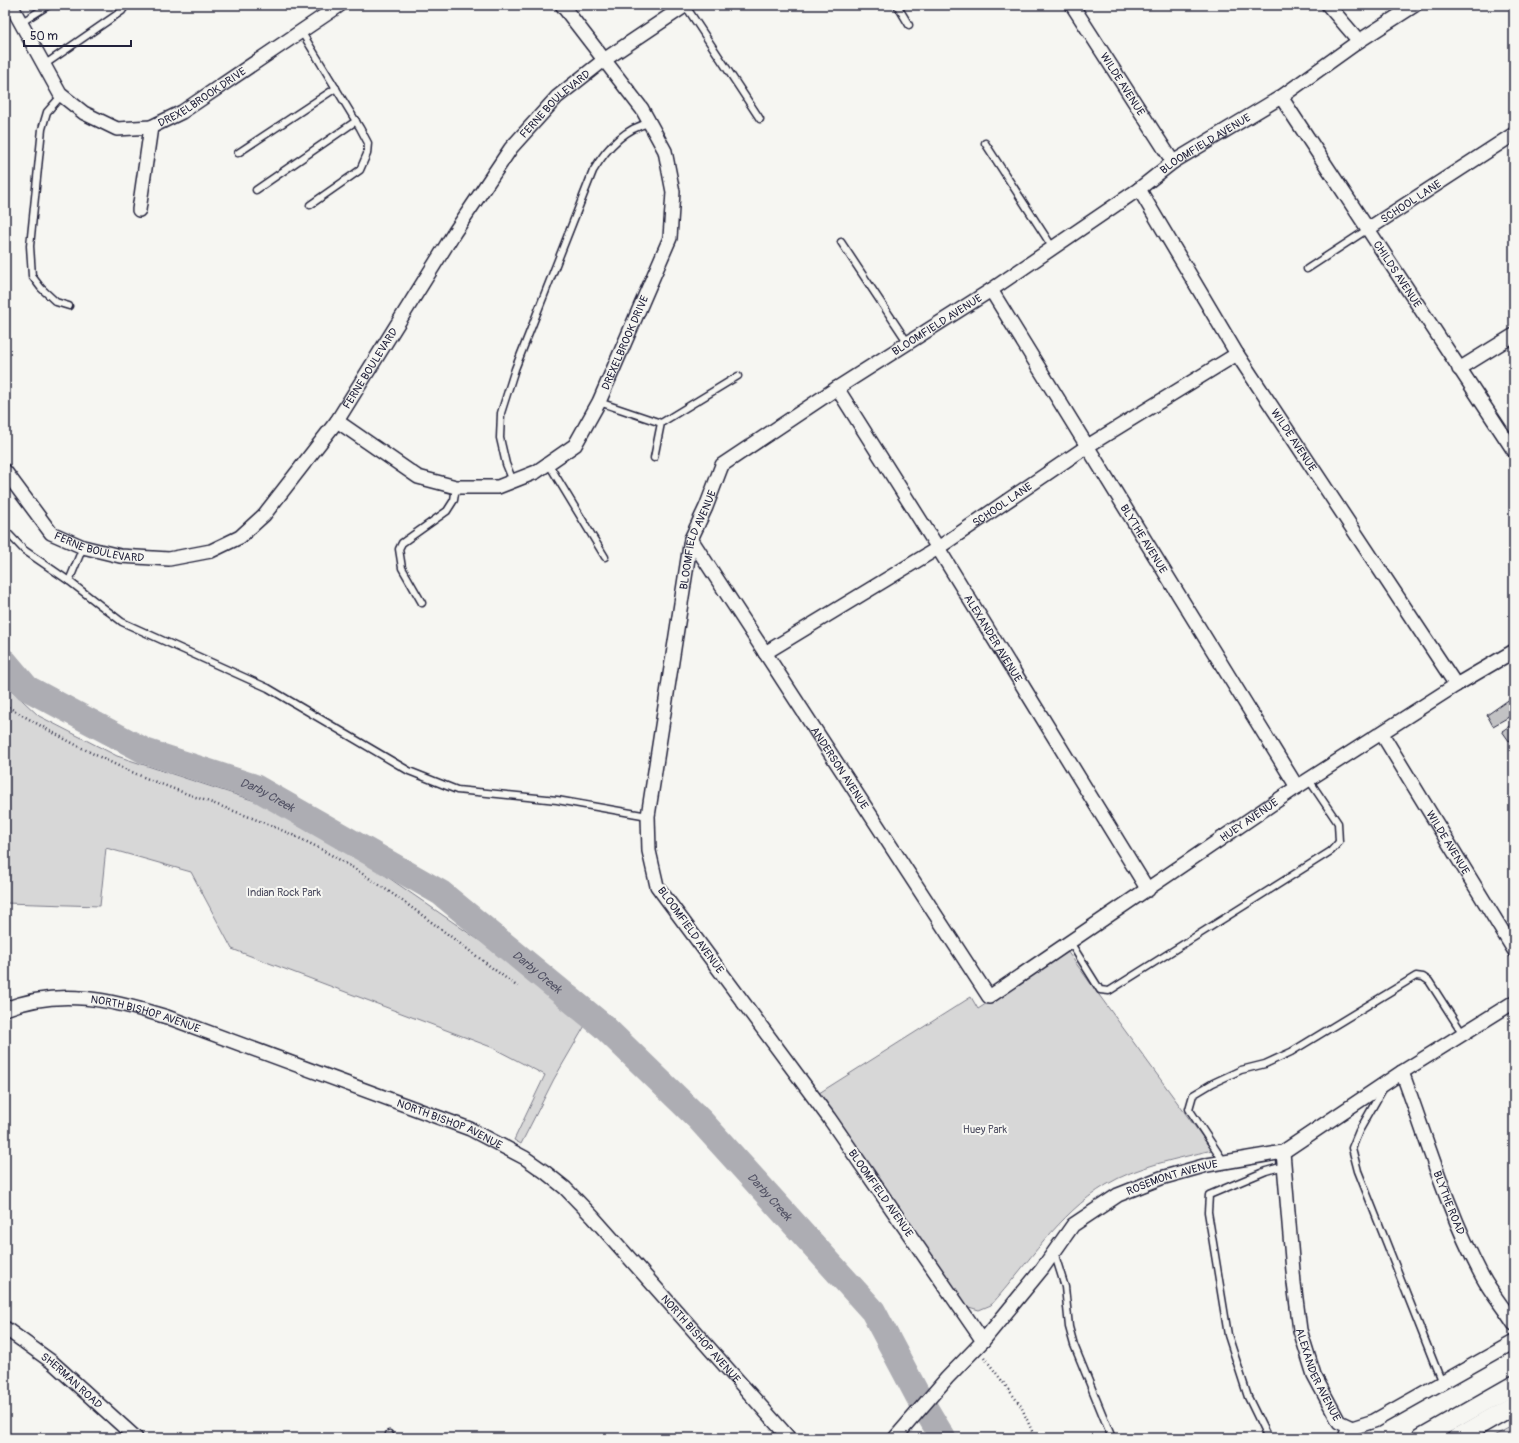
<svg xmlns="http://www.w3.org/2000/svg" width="1519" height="1443" font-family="Pangolin,sans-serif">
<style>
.green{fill:#d7d7d7;stroke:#7c7c89}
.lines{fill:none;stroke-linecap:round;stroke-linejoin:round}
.river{stroke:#adadb3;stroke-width:26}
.building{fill:#c2c2c4;stroke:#22223b}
.lane-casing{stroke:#22223b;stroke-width:9}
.street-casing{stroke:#22223b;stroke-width:16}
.secondary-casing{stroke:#22223b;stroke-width:21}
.path{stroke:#22223b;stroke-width:2.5;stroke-dasharray:1 3;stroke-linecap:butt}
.lane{stroke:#f6f6f2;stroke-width:6}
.street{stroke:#f6f6f2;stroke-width:13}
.secondary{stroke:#f6f6f2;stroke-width:18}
.labels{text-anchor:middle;stroke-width:4;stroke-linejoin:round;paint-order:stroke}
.street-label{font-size:11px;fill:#22223b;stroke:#f6f6f2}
.park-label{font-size:11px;fill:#4f4f62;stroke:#f6f6f2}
.water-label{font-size:12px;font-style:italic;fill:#535365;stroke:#f6f6f2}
</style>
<rect width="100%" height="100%" fill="#f6f6f2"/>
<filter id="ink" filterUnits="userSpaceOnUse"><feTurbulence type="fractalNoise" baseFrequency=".025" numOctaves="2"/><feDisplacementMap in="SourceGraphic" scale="8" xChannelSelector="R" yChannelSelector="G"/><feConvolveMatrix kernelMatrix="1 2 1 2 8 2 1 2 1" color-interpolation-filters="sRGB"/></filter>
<g filter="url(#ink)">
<g class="green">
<path d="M5,684L39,716L117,756L298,815L590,1017L554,1079L521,1144L514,1140L545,1075L491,1047L232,949L191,872L106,848L100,906L5,903Z"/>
<path d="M1067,951L1212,1150C1177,1159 1137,1166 1106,1185C1058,1214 1028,1264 991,1305L979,1310L962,1305L816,1095L971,997L978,1009Z"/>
<path d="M1514,1425V1438H1490Z"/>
</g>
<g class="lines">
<path class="river" id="s1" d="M5,662L27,688L145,751L255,787L441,893L603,1026L700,1120L873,1311L919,1398L943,1438"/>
</g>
<g class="building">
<path d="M1514,696V714L1493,726L1487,715Z"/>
<path d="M1514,723V738L1509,741L1502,731Z"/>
</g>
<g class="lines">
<defs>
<g id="lane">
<path d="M685,5L760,119"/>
<path d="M897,5L909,25"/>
<path d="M22,22L49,5"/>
<path d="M301,31L360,128L368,143L367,154L360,170L310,205"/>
<path d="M44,65L122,11L126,5"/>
<path d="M62,95L47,112L42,129L30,246L32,276L41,288L56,302L69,306"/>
<path d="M985,143L1053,248"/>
<path d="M238,153L336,88"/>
<path d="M256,190L356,121"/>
<path d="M841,242L908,343"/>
<path d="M1307,269L1368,229"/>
<path d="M599,402L661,423L738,376"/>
<path d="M654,458L661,423"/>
<path d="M548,463L605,557"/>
<path d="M513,481L506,464L500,438L501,413L515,369L593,171C606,149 623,129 649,123"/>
<path d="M5,530L24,550L69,581L83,547"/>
<path d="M69,581L122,622L268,688L409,771L457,790L557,800L648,816"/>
<path d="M422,603L402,568L399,549L402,543L447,511L454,500L456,487"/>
<path d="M1070,942L1100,990L1109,991L1331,851L1339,842L1338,823L1309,780"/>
<path d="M1383,1089L1359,1131L1352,1148L1358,1171L1442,1383"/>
<path d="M1224,1162L1189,1109L1193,1095L1213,1083L1241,1070L1265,1064L1291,1052L1416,976L1423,977L1429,981L1463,1034"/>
<path d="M1054,1252L1065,1287L1069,1327L1074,1345L1112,1438"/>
<path d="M389,1434L392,1438"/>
<path d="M1268,1438L1248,1397L1228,1335L1208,1212L1209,1195L1266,1171L1284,1166"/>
<path d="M1341,1438L1346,1425"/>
</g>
<g id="street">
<path id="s2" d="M11,5L60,94L84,113L117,129L151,127L182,112L340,5"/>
<path id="s3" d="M1072,5L1173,162"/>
<path d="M1328,5L1359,41"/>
<path id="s4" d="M1281,97L1514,451"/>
<path id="s5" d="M1139,189L1237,354L1456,685"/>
<path d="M139,210L151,127"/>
<path id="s6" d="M1368,229L1514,134"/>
<path id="s7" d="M991,290L1297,787"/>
<path d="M1459,369L1514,335"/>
<path id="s8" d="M837,388L938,548L1148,890"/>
<path id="s9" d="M337,421L418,477L456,487H498L536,472L575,445L599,402L670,238L673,192L665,151L642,109L562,5"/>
<path id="s10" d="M5,471L51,533L83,547L120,556L169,559L211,551L240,537L264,515L337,421L454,233L511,148L557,97L604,60L686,5"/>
<path id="s11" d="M691,539L989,997L1297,787L1456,685L1514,651"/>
<path id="s12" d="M765,653L938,548L1086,447L1237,354"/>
<path id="s13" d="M1382,734L1514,950"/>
<path id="s14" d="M5,1009C61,987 112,1000 167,1017L470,1129L525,1158L545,1172L565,1188L593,1217L789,1438"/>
<path id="s15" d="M1402,1072C1427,1140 1448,1212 1482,1276C1491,1293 1504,1308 1514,1324"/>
<path id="s16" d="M1283,1152L1294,1283L1300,1330L1314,1375L1339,1422L1352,1428L1374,1421L1514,1342"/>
<path id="s17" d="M5,1328L52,1362L136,1438"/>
<path id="s18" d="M983,1341L829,1118L657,886L649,851L648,816L691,539L706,507L722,465L837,388L991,290L1139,189L1173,162L1281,97L1359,41L1415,5"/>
<path id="s19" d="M895,1438L947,1378L983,1341L1042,1269L1073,1225L1118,1195L1161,1178L1207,1165L1283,1152L1402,1072L1514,1002"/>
</g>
<g id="secondary">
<path d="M1421,1438L1514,1385"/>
<path d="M1457,1438L1514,1405"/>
</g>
</defs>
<use href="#lane" class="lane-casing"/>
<use href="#street" class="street-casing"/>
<use href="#secondary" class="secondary-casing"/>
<g class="path">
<path d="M5,705C49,731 94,756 141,776C199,800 259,817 315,846C387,884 452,939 518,987"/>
<path d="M984,1357L1021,1406L1035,1438"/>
</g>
<use href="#lane" class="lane"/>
<use href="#street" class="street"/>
<use href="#secondary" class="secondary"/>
</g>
</g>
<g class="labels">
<g class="street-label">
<text dy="4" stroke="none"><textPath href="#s3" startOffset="94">WILDE AVENUE</textPath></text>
<text dy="4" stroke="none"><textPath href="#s2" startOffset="262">DREXELBROOK DRIVE</textPath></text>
<text dy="4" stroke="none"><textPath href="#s10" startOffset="812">FERNE BOULEVARD</textPath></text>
<text dy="4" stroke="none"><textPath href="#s18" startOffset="1572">BLOOMFIELD AVENUE</textPath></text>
<text dy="4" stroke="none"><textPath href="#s6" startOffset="51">SCHOOL LANE</textPath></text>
<text dy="4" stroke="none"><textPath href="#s4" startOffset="212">CHILDS AVENUE</textPath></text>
<text dy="4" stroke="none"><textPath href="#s18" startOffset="1248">BLOOMFIELD AVENUE</textPath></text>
<text dy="4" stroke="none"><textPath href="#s9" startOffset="382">DREXELBROOK DRIVE</textPath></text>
<text dy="4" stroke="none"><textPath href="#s10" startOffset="488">FERNE BOULEVARD</textPath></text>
<text dy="4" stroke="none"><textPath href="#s5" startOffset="295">WILDE AVENUE</textPath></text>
<text dy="4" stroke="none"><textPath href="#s12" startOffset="280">SCHOOL LANE</textPath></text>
<text dy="4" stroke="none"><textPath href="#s7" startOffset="292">BLYTHE AVENUE</textPath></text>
<text dy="4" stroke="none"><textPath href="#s18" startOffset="912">BLOOMFIELD AVENUE</textPath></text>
<text dy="4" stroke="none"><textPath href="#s10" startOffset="128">FERNE BOULEVARD</textPath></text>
<text dy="4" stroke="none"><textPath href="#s8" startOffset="295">ALEXANDER AVENUE</textPath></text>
<text dy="4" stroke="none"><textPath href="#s11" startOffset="273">ANDERSON AVENUE</textPath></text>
<text dy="4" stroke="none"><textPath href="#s11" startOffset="861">HUEY AVENUE</textPath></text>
<text dy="4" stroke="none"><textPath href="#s13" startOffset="127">WILDE AVENUE</textPath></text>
<text transform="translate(691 930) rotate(54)" y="4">BLOOMFIELD AVENUE</text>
<text dy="4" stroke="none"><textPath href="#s14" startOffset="144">NORTH BISHOP AVENUE</textPath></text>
<text dy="4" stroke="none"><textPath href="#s14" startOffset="468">NORTH BISHOP AVENUE</textPath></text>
<text dy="4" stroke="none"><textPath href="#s19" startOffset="389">ROSEMONT AVENUE</textPath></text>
<text transform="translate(881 1193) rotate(55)" y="4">BLOOMFIELD AVENUE</text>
<text dy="4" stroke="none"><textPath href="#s15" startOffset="139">BLYTHE ROAD</textPath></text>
<text dy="4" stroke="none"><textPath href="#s14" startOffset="804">NORTH BISHOP AVENUE</textPath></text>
<text dy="4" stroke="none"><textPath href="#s16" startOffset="227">ALEXANDER AVENUE</textPath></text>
<text dy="4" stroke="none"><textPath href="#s17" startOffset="85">SHERMAN ROAD</textPath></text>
</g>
<g class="park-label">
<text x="284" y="896">Indian Rock Park</text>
<text x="985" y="1133">Huey Park</text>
</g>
<g class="water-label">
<text dy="4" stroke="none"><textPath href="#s1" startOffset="298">Darby Creek</textPath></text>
<text dy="4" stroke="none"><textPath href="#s1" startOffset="622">Darby Creek</textPath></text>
<text dy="4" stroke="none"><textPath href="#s1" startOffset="946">Darby Creek</textPath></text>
</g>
</g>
<rect width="1519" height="1443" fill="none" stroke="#f6f6f2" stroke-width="20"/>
<rect x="10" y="10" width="1499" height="1423" fill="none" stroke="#22223b" stroke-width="1.5" filter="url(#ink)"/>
<path d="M24 40v6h107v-6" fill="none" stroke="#22223b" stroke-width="2"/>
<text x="30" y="40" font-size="12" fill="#22223b" stroke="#f6f6f2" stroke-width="3" paint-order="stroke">50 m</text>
</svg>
